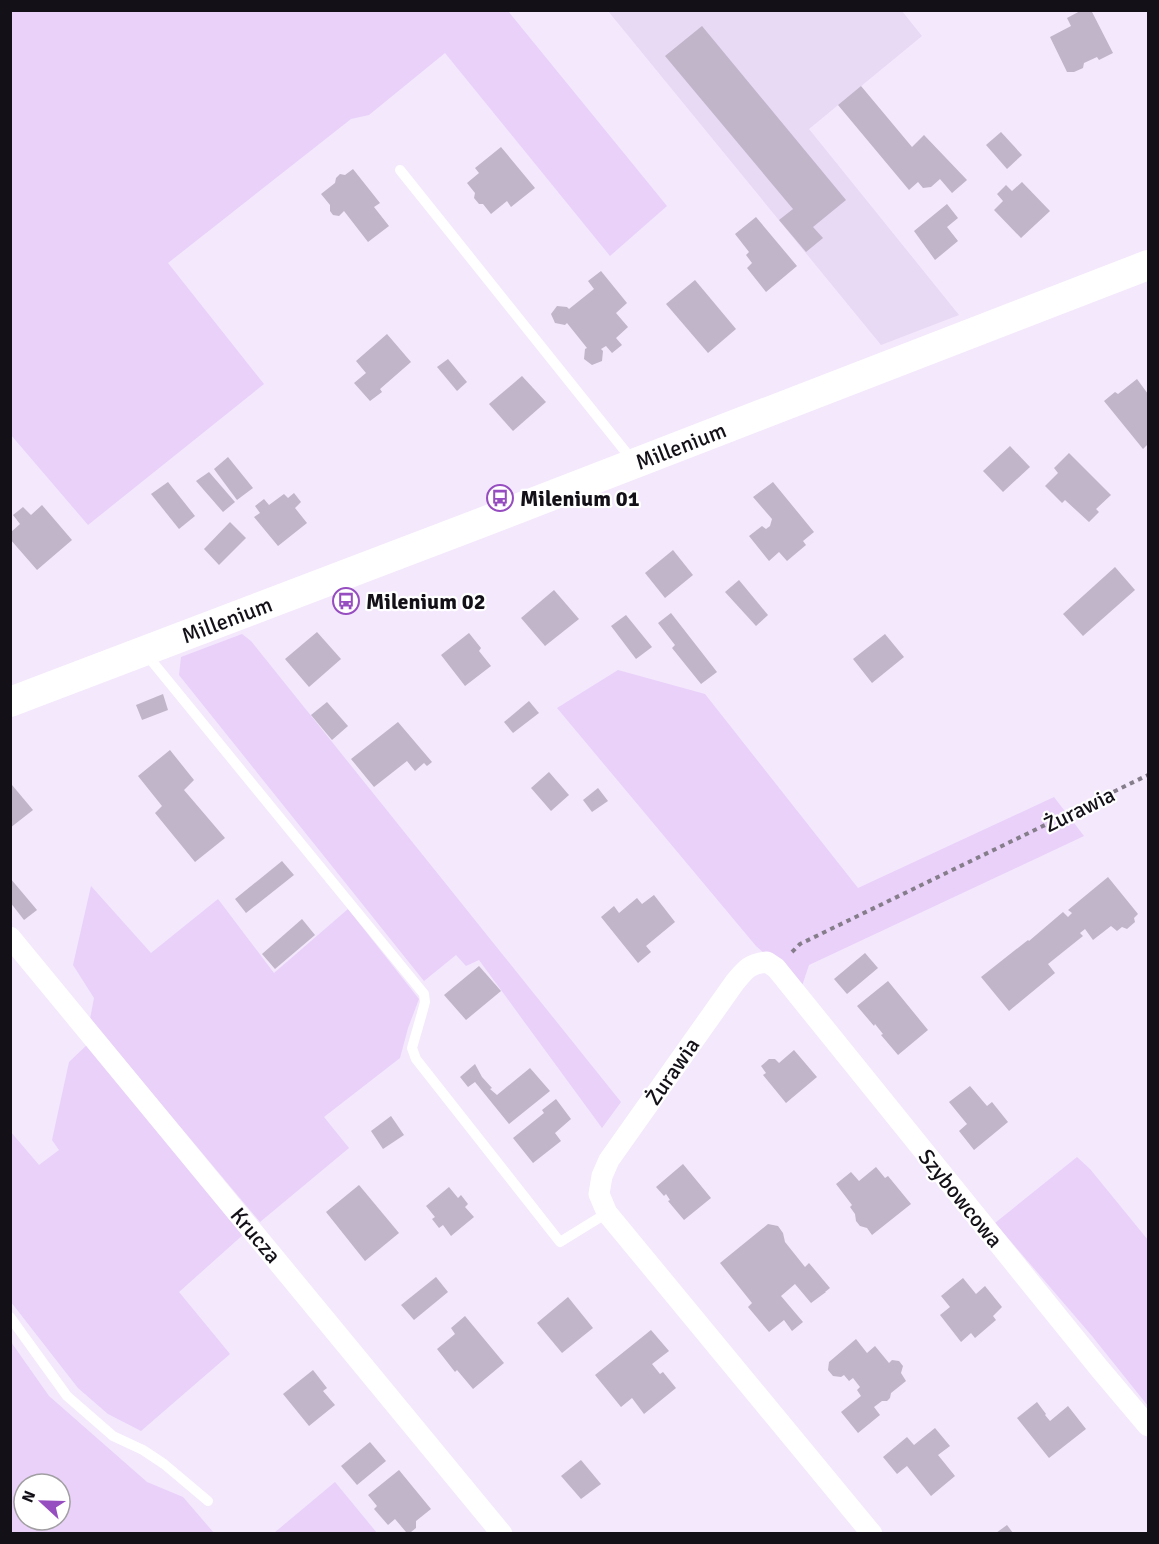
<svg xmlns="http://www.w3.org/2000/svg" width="1159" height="1544" font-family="Signika,sans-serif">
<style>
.built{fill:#e8d9f4}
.green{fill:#e9d1fa;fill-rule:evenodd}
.building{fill:#c1b5c9}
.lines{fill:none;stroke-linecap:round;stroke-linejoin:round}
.path{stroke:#867d8b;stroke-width:4;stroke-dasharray:4.5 4.5;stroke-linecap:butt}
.lane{stroke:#fff;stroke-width:10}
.street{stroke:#fff;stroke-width:21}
.secondary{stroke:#fff;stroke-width:30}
.labels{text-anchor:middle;stroke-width:4.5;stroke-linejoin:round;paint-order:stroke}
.street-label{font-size:22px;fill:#141017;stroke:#fff}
.poi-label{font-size:22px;font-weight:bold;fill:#141017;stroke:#fff;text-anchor:start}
</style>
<rect width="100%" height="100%" fill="#f4e8fc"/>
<path class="built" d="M608,11H902L922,36L809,129L959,315L881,345Z"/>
<g class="green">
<path d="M10,11H508L667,206L610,256L445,53L369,115L351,119L168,263L264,384L88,525L11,435Z"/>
<path d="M242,634L251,641L621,1102L602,1128L479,960L466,966L456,955L424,981L179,675L181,657Z"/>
<path d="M618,670L705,694L858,888L1054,797L1084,836L809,965L802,986L756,946L557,708Z"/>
<path d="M91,886L151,953L218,899L274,973L348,909L419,999L408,1028L400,1058L324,1117L349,1148L260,1222L90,1019L94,998L73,965Z"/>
<path d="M89,1043L245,1233L179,1292L230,1354L141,1431L108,1414L78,1388L11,1302L10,1131L39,1165L59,1150L52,1140L69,1062Z"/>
<path d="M1077,1157L1090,1169L1148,1240V1406L1092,1336L995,1223Z"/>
<path d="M11,1342L49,1396L147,1482L183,1497L214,1533H11ZM24,1484H60V1520H24Z"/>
<path d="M335,1482L377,1533H274Z"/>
</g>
<g class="building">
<path d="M1082,10H1091L1113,53L1099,60L1097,57L1084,63L1083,68L1074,72H1067L1050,37L1071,26L1067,18Z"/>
<path d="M702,26L846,200L813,227L823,238L806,252L779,220L793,209L665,56Z"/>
<path d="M861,86L912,147L924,135L967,180L952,193L940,179L931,187L923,188L918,182L909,190L838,105Z"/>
<path d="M1001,132L1022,155L1007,169L986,145Z"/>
<path d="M501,147L535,188L511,207L507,201L491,214L483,204H479L474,198L475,193L467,183L479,173L475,168Z"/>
<path d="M353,169L380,203L374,207L389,226L368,242L344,211L339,216L333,215L330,211V205L321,194L335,183L336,178L340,174L345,175Z"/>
<path d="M1022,182L1050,211L1021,238L994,210L1003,201L997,194L1006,185L1012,191Z"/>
<path d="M947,204L958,218L947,227L958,241L935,260L914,231Z"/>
<path d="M756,217L797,266L766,292L747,268L752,263L746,255L749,252L735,234Z"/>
<path d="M601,271L627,303L616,313L628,327L616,338L622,345L612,353L606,346L601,349L603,351L602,361L592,365L584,359L585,349L587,348L567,323L565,325L555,323L551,314L557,306L567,307L569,309L594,289L588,281Z"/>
<path d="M695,280L736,329L708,353L666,304Z"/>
<path d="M387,334L411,362L380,389L382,392L370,401L354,383L366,373L356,361Z"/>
<path d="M448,359L467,382L457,391L437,367Z"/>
<path d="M522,376L546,402L513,431L489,404Z"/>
<path d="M1137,379L1148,394V444L1143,449L1104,401L1115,392L1118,394Z"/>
<path d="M1010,446L1030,467L1003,492L983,471Z"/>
<path d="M1069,453L1111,495L1096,509L1099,512L1089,522L1065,500L1062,503L1045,486L1058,473L1054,468Z"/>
<path d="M228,457L253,488L237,500L214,469Z"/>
<path d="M209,472L235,502L223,512L196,481Z"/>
<path d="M168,482L195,516L179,529L151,494Z"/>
<path d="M773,482L814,532L803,541L806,545L787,561L779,552L769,561L749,536L762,526L766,529L770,526L772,519L753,497Z"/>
<path d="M294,493L301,502L295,508L307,523L278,546L254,517L260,513L255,506L264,499L269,505L284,494L288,498Z"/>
<path d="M42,505L72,540L37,570L10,539V533L20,524L13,515L23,507L31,515Z"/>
<path d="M230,522L246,538L219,565L204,549Z"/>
<path d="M673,550L693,575L665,598L645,573Z"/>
<path d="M1115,567L1135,590L1083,636L1063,614Z"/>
<path d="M739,580L768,615L756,626L725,592Z"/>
<path d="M554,590L579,619L545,646L521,618Z"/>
<path d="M671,613L717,672L701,684L672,648L675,645L658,623Z"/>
<path d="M626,615L652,647L636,659L611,626Z"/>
<path d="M317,632L341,659L309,687L285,659Z"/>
<path d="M469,633L481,648L479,651L491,666L465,686L441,655Z"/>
<path d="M885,634L904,657L872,683L853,659Z"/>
<path d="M163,694L168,710L142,720L136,705Z"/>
<path d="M529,701L539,713L513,733L504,722Z"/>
<path d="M327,702L348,726L332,740L311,715Z"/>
<path d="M398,722L432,762L427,766L424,763L415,771L407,761L374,787L351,759Z"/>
<path d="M170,750L194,780L184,790L225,838L195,862L155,813L162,806L138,776Z"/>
<path d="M549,772L569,795L551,811L531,788Z"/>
<path d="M12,785L33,810L10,828V786Z"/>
<path d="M598,788L608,801L592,812L583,800Z"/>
<path d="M282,861L294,875L246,913L235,899Z"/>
<path d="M1108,877L1138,914L1134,918L1135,922L1127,929L1122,927L1117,931L1111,926L1093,940L1085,929L1080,933L1083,936L1048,964L1055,973L1009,1011L981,977L1028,940L1029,941L1063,912L1068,917L1072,913L1068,910Z"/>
<path d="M10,878L37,910L24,920L10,902Z"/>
<path d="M654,895L675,922L646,946L651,952L638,963L601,917L614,906L619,913L637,898L642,904Z"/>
<path d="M302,919L315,935L275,969L262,954Z"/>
<path d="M865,953L878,968L847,994L834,979Z"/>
<path d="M479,966L501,991L466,1020L444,995Z"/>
<path d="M888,981L928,1030L898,1055L881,1035L883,1034L875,1024L874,1026L857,1006Z"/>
<path d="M794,1050L817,1077L786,1103L763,1075L766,1073L761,1066L769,1059H775L779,1063Z"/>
<path d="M475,1064L482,1077L492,1088L490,1089L497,1095L530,1068L550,1091L509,1124L475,1082L468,1087L460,1077Z"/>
<path d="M970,1086L987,1106L992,1102L1008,1122L974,1150L959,1131L967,1124L949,1102Z"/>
<path d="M556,1099L571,1119L555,1133L561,1141L533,1163L513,1138L544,1113L542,1110Z"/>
<path d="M391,1116L404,1135L383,1149L371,1131Z"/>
<path d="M683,1164L711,1198L684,1220L668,1201L670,1200L666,1194L664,1196L656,1187Z"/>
<path d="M876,1167L885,1178L888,1176L911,1204L872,1235L867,1228L860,1226L856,1221L855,1214L850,1207L852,1205L836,1184L851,1172L859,1181Z"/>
<path d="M359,1185L399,1233L365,1261L326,1212Z"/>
<path d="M449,1187L458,1198L461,1195L468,1204L465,1207L474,1217L451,1236L443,1225L439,1228L432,1219L435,1217L426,1206Z"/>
<path d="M768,1224L778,1226L783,1233L785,1242L805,1267L809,1263L830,1288L825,1292H826L811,1303L795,1284L781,1296L803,1322L792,1331L784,1320L769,1332L748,1307L752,1303L720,1263Z"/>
<path d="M436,1277L448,1292L414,1320L401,1305Z"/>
<path d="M963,1278L976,1294L985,1286L1002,1307L993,1316L996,1320L975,1338L971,1333L961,1342L940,1315L950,1307L941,1296Z"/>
<path d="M568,1297L593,1328L562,1353L537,1323Z"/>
<path d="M465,1316L504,1363L473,1389L457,1370L455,1372L437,1349L455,1334L451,1328Z"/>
<path d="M651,1330L669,1351L652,1364L660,1374L663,1372L676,1388L644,1414L632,1398L621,1407L595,1375Z"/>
<path d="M856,1339L867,1353L875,1346L889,1363L892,1360L899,1361L903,1366L901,1373L906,1381L891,1393L890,1398L887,1401H882L874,1407L880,1415L858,1433L841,1412L861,1396L857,1390L860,1387L853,1378L849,1381L844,1375L841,1377L833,1376L828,1370L829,1362Z"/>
<path d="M313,1370L327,1388L323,1391L335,1405L309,1426L283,1394Z"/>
<path d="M1037,1402L1046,1414L1045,1415L1050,1421L1068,1406L1086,1429L1049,1458L1017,1418Z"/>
<path d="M935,1428L950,1446L938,1455L955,1476L931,1496L907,1466L897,1474L883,1457L907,1437L914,1445Z"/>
<path d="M370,1442L386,1461L357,1485L341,1466Z"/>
<path d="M581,1460L601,1484L581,1499L561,1476Z"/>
<path d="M399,1470L431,1509L416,1521V1528L411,1532H406L395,1519L388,1525L374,1509L377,1506L368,1495Z"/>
<path d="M1007,1525L1013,1533H996Z"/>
</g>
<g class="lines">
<path class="path" d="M792,952L800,944L1148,775"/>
<g class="lane">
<path d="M400,170L633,461"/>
<path d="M146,654L424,994L425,1002L422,1013L412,1048L416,1059L560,1242L607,1213"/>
<path d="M10,1317L67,1396L113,1436L143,1450L164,1464L208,1501"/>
</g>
<g class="street">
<path d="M10,937L502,1534"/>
<path d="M872,1534L607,1213L599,1194L602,1176L609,1160L735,982C746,969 749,964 767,962L776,968L1099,1368L1148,1426"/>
</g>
<path class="secondary" id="s1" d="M10,702L478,524L1148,265"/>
</g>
<defs>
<symbol id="bus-ring" viewBox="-11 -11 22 22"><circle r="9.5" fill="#fff" stroke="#964dc0" stroke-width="1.5"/><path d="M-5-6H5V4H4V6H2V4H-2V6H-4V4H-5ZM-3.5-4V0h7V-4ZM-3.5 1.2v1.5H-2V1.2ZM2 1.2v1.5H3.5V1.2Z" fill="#964dc0"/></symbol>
</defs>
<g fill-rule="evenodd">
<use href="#bus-ring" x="485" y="483" width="30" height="30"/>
<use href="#bus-ring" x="331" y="586" width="30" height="30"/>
</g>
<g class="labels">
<g class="street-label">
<text dy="8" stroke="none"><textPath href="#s1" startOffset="718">Millenium</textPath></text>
<text dy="8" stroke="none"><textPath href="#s1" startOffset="232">Millenium</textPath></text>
<text transform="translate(1079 809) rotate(-26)" y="8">Żurawia</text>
<text transform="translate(672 1071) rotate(-55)" y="8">Żurawia</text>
<text transform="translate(961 1198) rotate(51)" y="8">Szybowcowa</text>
<text transform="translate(256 1235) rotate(50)" y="8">Krucza</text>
</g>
<g class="poi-label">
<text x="520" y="506">Milenium 01</text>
<text x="366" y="609">Milenium 02</text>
</g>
</g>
<rect width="1159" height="1544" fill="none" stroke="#141017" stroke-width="24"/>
<g transform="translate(42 1502) rotate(292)"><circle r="28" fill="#ffffff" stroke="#a19fa2" stroke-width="1.5"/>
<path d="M0-4.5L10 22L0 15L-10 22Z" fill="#964dc0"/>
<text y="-9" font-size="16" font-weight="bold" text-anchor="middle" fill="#141017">N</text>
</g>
</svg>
